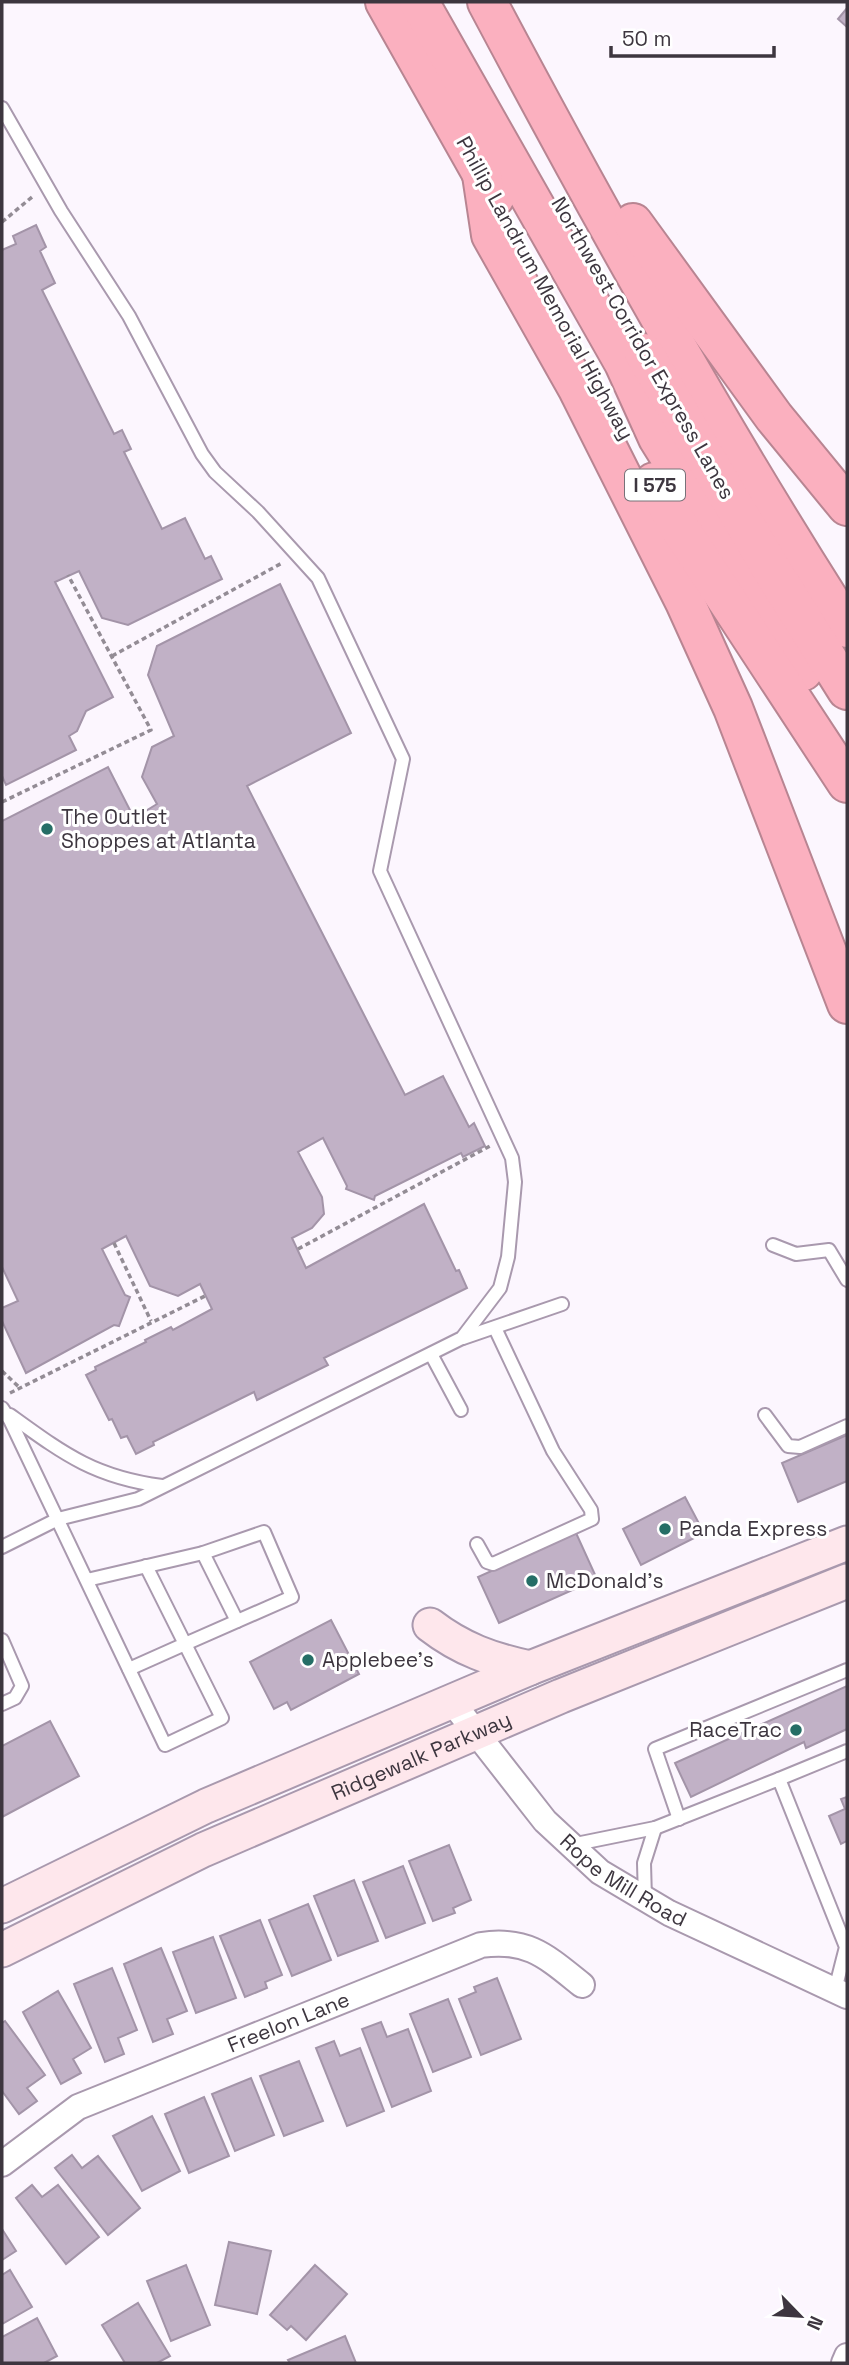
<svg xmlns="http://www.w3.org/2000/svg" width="849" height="2365" font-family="'Space Grotesk',sans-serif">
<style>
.building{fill:#c1b1c6;stroke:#a394a8;stroke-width:2}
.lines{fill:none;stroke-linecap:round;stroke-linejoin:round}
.service-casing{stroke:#a999ae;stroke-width:16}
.minor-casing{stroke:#a999ae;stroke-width:28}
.secondary-casing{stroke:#a999ae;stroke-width:37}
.motorway-casing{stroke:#b88592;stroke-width:42}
.path{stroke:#938c95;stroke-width:3.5;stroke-dasharray:5 3.5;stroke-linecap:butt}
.service{stroke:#fff;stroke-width:12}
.minor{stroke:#fff;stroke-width:24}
.secondary{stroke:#fee7ec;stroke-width:33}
.motorway{stroke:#fbb0bf;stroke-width:38}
.poi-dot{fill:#256e66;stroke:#fff;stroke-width:2.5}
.labels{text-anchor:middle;stroke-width:6;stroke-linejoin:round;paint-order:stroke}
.shield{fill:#fff;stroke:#777279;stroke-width:2}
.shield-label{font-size:19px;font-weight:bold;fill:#3d363f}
.street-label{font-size:21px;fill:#3d363f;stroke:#fff}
.poi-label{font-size:21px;fill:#3d363f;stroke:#fff;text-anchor:start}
</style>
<rect width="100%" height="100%" fill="#fcf6fe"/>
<g class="building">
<path d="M847,8V27L838,19Z"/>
<path d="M36,225L46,247L40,251L55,283L42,290L114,434L122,430L131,449L124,452L162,529L185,518L205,559L211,556L222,579L128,625L102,618L79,571L55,582L113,697L86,711L77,731L69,736L76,750L6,785L2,776V250L16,244L13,236Z"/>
<path d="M280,584L351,733L247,786L405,1095L443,1076L469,1127L474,1123L485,1146L463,1157L461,1153L375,1196L374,1200L346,1189L347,1186L323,1138L298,1152L322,1197L324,1214L312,1228L292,1238L306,1268L424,1204L456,1271L459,1270L467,1288L324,1358L328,1365L257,1400L254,1392L153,1442L154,1445L136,1454L127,1436L121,1438L112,1419L109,1420L86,1375L96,1370L95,1367L146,1342L145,1340L171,1327L173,1330L212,1309L200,1284L178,1296L150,1286L126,1236L102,1249L125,1295L130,1297L119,1326L114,1325L26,1373L2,1321V1308L18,1301L2,1267V821L108,767L134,818L157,804L142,777L152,747L174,736L148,675L157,646Z"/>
<path d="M847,1435V1481L798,1502L782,1463Z"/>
<path d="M685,1497L704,1533L641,1565L623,1529Z"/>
<path d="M576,1533L597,1579L499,1623L478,1577Z"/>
<path d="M331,1620L359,1674L291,1710L287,1702L274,1709L250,1662Z"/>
<path d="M847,1686V1729L806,1748L804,1742L691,1797L675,1763Z"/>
<path d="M50,1721L79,1776L2,1817V1746Z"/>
<path d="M847,1797V1841L841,1844L829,1816L845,1809L841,1799Z"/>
<path d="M449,1845L471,1900L453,1908L455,1913L433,1921L409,1861Z"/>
<path d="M403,1866L425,1923L386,1938L363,1882Z"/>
<path d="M354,1880L378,1941L338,1956L314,1896Z"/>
<path d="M308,1904L331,1960L292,1976L269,1920Z"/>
<path d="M260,1920L282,1975L265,1982L267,1988L245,1997L220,1936Z"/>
<path d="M213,1937L236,1998L196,2013L173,1952Z"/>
<path d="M161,1948L187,2011L167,2019L173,2034L153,2042L124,1964Z"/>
<path d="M112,1968L137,2030L118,2038L124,2054L105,2062L74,1984Z"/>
<path d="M497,1978L521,2039L481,2055L459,1999L476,1992L474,1987Z"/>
<path d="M58,1991L91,2048L73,2059L81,2073L61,2084L23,2012Z"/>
<path d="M448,1999L471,2057L433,2072L410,2014Z"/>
<path d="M5,2021L45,2075L27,2088L37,2101L19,2114L2,2091V2023Z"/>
<path d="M381,2022L387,2037L408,2029L431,2091L392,2107L362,2029Z"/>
<path d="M334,2041L340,2056L360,2048L384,2111L347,2126L316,2048Z"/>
<path d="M299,2061L323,2121L284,2136L260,2076Z"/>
<path d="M251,2078L274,2135L235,2151L212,2094Z"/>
<path d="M204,2097L229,2156L189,2173L165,2114Z"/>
<path d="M152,2116L180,2171L142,2191L113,2136Z"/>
<path d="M72,2155L82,2168L98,2156L140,2208L108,2235L55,2168Z"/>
<path d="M32,2185L42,2197L58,2185L99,2237L66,2264L16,2198Z"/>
<path d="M2,2229L16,2251L2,2260Z"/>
<path d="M229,2242L271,2251L257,2314L215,2305Z"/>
<path d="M186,2265L210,2325L171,2341L147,2281Z"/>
<path d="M315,2265L347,2294L306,2340L291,2326L287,2330L270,2315Z"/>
<path d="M10,2270L32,2307L2,2324V2275Z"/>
<path d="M138,2303L170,2356L157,2363H125L102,2325Z"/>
<path d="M37,2318L57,2356L44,2363H2V2337Z"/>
<path d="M345,2336L356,2363H290L288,2360Z"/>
</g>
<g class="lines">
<defs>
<g id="service">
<path d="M2,108L61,211L129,316L202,454L215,472L258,512L318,578L403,759L380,871L512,1158L515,1182L508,1257L500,1288L462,1338L138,1499L58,1519L2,1547"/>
<path d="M773,1245L796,1254L829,1250L847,1280"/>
<path d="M463,1338L562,1304"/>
<path d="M431,1354L461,1410"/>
<path d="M2,1408L10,1420L165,1745L222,1718L185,1644L292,1597L264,1532L203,1553L87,1580"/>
<path d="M10,1415C64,1454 94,1477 162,1486"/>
<path d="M765,1415L788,1446L800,1447L847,1426"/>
<path d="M477,1544L487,1562L493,1564L592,1519L591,1510L553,1451L495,1328"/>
<path d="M203,1553L237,1621"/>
<path d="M2,1640L22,1686L15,1698L2,1704"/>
<path d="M129,1669L185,1644L146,1566"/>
<path d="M779,1779L847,1751"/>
<path d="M679,1819L655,1749L847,1670"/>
<path d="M571,1845L655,1828L779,1779L846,1947L835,1990"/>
<path d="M645,1899L644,1863L655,1828"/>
</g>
<g id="minor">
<path id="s1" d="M452,1702L545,1821L600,1872L669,1913L847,1996"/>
<path id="s2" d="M2,2164L78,2107L481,1945C528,1938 547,1957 582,1985"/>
<path d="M844,2363L847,2356"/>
</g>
<g id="secondary">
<path d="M430,1625C461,1649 492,1660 530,1668"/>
<path d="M2,1906L206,1806L530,1668L847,1543"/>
<path id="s3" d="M2,1950L203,1850L561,1696L847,1581"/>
</g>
<g id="motorway">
<path d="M385,2L495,197"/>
<path d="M419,2L624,363L658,438L803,671"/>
<path d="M487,2C600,215 717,425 847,628"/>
<path d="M482,175L491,235L578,389L685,602L733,708L847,1004"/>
<path d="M633,223L774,417L847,506"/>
<path d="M644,353L773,572L847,690"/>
<path d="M654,482L681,530L847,783"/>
</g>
</defs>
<use href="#service" class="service-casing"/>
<use href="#minor" class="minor-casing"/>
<use href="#secondary" class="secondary-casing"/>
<use href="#motorway" class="motorway-casing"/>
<g class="path">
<path d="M2,222L32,197"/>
<path d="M112,656L282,563"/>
<path d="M2,802L151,730L68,575"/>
<path d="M114,1243L151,1321"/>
<path d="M298,1249L490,1146"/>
<path d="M2,1371L20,1388"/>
<path d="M10,1393L205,1296"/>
</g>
<use href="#service" class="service"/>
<use href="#minor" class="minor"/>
<use href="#secondary" class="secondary"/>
<use href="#motorway" class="motorway"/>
</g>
<g class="poi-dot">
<circle cx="47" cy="829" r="7"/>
<circle cx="665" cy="1529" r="7"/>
<circle cx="532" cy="1581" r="7"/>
<circle cx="308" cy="1660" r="7"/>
<circle cx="796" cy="1730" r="7"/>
</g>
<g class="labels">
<rect class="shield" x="625" y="469.5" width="60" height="31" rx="5"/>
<g class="shield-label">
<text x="655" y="492">I 575</text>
</g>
<g class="street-label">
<text transform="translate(545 288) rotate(61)" y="7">Phillip Landrum Memorial Highway</text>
<text transform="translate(643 348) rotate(60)" y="7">Northwest Corridor Express Lanes</text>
<text dy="7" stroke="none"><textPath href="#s3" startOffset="462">Ridgewalk Parkway</textPath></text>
<text dy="7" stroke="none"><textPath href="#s1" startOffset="250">Rope Mill Road</textPath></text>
<text dy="7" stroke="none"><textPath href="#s2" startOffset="322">Freelon Lane</textPath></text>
</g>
<g class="poi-label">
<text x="61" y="824">The Outlet<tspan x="61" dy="24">Shoppes at Atlanta</tspan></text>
<text x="679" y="1536">Panda Express</text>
<text x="546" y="1588">McDonald's</text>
<text x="322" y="1667">Applebee's</text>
<text x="782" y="1737" text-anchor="end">RaceTrac</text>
</g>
</g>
<rect width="849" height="2365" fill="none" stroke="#3d363f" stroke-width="7"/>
<g transform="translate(800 2316) rotate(115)" stroke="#ffffff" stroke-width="5" paint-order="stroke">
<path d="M0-5L12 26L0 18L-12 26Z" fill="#3d363f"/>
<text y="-10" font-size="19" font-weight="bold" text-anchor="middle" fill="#3d363f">N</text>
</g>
<path d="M611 46v10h163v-10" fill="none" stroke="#3d363f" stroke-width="3.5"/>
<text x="622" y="46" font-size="21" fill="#3d363f" stroke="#ffffff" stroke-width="5" paint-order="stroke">50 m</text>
</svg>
